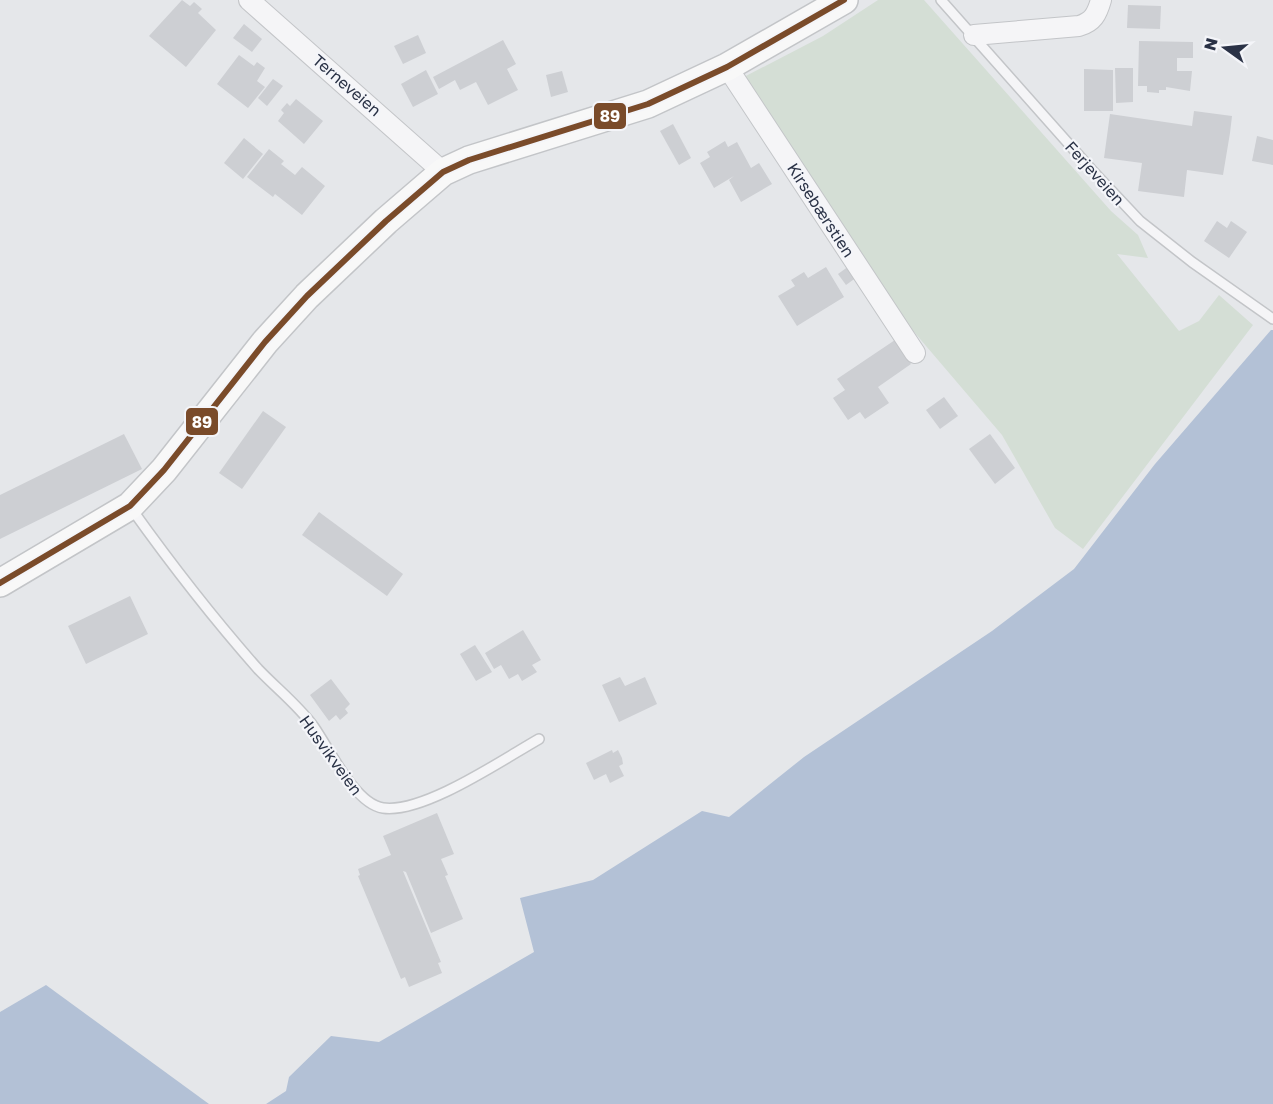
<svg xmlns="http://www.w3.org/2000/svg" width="1273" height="1104" font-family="'Golos Text',sans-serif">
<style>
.green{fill:#d4ded5}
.water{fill:#b3c1d6}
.building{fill:#cdcfd3}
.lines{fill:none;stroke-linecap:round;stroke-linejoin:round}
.service-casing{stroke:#c3c5c8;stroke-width:12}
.minor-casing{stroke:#c3c5c8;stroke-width:22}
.secondary-casing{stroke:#c3c5c8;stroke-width:30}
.service{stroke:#f5f5f7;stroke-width:9}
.minor{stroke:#f5f5f7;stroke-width:20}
.secondary{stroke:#f8f8f8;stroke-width:27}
.bus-1-casing{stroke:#f4f5f9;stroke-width:10}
.bus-1{stroke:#7a4b2a;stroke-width:6}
.labels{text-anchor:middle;stroke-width:4.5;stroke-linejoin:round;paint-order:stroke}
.street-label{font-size:16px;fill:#2a3246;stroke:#f4f5f9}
.line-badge{stroke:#f4f5f9;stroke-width:2}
.badge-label{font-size:16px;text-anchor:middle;font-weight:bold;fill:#fff}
</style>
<rect width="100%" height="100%" fill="#e5e7ea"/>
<path class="green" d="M878,0H924L1111,211L1138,235L1148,258L1117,254L1179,331L1199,321L1219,295L1253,325L1083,549L1055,528L1002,435L909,326L742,78L823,36Z"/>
<g class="water">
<path d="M1271,330H1273V1104H266L286,1091L289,1077L331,1036L379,1042L534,952L520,898L593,880L702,811L729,817L804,757L992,631L1074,569L1155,464Z"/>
<path d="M46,985L209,1104H0V1012Z"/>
</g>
<g class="building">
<path d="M182,0L190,6L194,2L202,9L198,13L216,30L186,67L149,36Z"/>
<path d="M1128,5L1161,6L1160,29L1127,28Z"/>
<path d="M244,24L262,39L252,52L233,38Z"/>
<path d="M418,35L426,53L403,64L394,46Z"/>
<path d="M503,40L516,64L507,69L518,90L488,105L476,82L460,90L455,80L439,89L433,77Z"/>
<path d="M1139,41L1193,42V58H1177V71H1192L1190,91L1166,87V90H1159V93L1147,92V86H1138Z"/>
<path d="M239,55L254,66L257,62L265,68L257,81L265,87L248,108L217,84Z"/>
<path d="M1115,68H1133V102L1116,103Z"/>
<path d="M1084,69L1113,70V111H1084Z"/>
<path d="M426,70L438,94L413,107L401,84Z"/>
<path d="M562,71L568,92L551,97L546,75Z"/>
<path d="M273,79L283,86L267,106L258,98Z"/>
<path d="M296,99L323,121L304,144L278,121L284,113L281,110L287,103L290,106Z"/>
<path d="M1194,111L1232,116L1230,133L1223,175L1187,170L1184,197L1138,191L1142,163L1104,158L1110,114L1192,126Z"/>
<path d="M673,124L691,158L679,165L660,131Z"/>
<path d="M1257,136L1273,140V165L1252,161Z"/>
<path d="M244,138L263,154L243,179L224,163Z"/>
<path d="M725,141L728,147L737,142L751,168L759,163L772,184L741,202L729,180L734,176L714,188L700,163L710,157L707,152Z"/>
<path d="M269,149L284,161L281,164L295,175L302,167L325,186L302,215L275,194L273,197L247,177Z"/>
<path d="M1217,221L1227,228L1231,221L1247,232L1229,258L1204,241Z"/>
<path d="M849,266L857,277L846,285L838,274Z"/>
<path d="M826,267L844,297L797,326L778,296L795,286L791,280L804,272L808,278Z"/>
<path d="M895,340L911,364L878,387L889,403L865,419L860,412L848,420L833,398L845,390L837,379Z"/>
<path d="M944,397L958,416L940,429L926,410Z"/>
<path d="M263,411L286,427L242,489L219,473Z"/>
<path d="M124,434L142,469L0,539V495Z"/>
<path d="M990,434L1015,468L995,484L969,449Z"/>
<path d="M319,512L403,574L387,596L302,535Z"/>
<path d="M130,596L148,634L86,664L68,626Z"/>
<path d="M523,630L541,660L532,665L537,672L522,681L518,674L509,679L501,665L494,669L485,653Z"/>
<path d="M475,645L492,672L476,681L460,654Z"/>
<path d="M620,677L625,686L645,677L657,704L619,722L602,685Z"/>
<path d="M331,679L350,704L345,709L348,713L340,720L336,715L329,721L310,695Z"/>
<path d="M612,750L613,753L618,750L622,758L623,764L619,766L624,776L610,783L606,774L594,780L586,763Z"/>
<path d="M437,813L454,854L441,859L448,875L445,876L463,919L431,933L406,872L403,871L441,962L438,963L442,973L409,987L405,977L401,979L358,876L360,875L358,869L391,855L383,836Z"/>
</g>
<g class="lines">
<defs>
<g id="service">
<path d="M941,0L1091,169L1140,221L1192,262L1273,319"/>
<path d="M131,508C171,564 212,617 258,669C276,688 299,706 314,727C330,750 355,804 383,808C423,814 502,760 539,739"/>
</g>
<g id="minor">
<path d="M249,0L443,172"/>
<path d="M974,35L1079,26C1093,22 1097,14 1101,0"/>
<path d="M727,67L915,353"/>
</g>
<path id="secondary" d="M0,583L130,506L164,470L265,342L307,296L386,221L443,172L469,160L648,104L727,67L844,0"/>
</defs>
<use href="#service" class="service-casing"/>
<use href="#minor" class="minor-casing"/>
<use href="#secondary" class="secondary-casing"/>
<use href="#service" class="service"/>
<use href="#minor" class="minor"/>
<use href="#secondary" class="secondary"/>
<defs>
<path id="bus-1" d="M0,583L130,506L164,470L265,342L307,296L386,221L443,172L469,160L648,104L727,67L844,0"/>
</defs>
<use href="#bus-1" class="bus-1-casing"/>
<use href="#bus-1" class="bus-1"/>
</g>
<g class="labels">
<g class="street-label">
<text transform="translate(347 85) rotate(41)" y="6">Terneveien</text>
<text transform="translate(1095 173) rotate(48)" y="6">Ferjeveien</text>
<text transform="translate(821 210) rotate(57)" y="6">Kirsebærstien</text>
<text transform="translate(331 755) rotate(54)" y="6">Husvikveien</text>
</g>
</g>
<g class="line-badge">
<rect x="593" y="102" width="34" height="28" rx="6" fill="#7a4b2a"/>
<rect x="185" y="407" width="34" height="29" rx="6" fill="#7a4b2a"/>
</g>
<g class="badge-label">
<text x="610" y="122">89</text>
<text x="202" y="428">89</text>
</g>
<g transform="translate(1225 48) rotate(285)" stroke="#f4f5f9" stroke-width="4.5" paint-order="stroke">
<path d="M0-4.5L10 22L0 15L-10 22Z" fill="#2a3246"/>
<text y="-9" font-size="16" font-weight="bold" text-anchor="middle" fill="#2a3246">N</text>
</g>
</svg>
